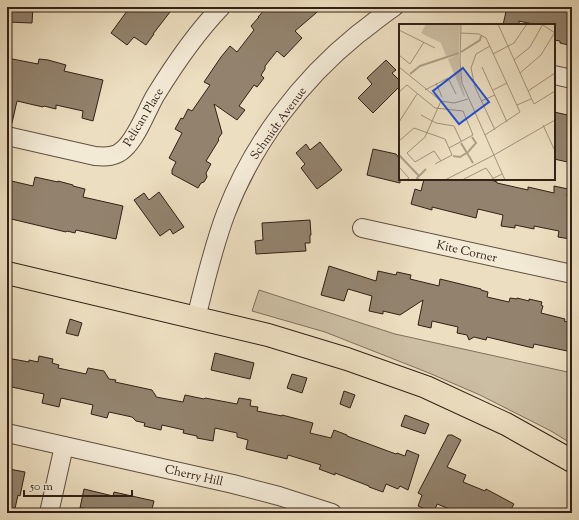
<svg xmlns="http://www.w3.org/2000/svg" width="579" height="520" font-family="'Sorts Mill Goudy',serif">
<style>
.green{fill:#ccbea3;stroke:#7f705c}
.building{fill:#93836e;stroke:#322116}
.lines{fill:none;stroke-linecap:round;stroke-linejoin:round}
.minor-casing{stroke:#605040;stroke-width:20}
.major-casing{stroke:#322116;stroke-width:24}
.minor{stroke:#f3ead6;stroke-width:18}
.major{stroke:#ecdec0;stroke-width:22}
.labels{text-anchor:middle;stroke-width:3;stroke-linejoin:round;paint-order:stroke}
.street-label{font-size:12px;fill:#322116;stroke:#f3ead6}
.inset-river{fill:none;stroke:#ad9e86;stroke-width:2}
.inset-road{fill:none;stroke:#a2927c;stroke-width:1}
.view{fill:#1d4ed8;fill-opacity:0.15;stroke:#1d4ed8;stroke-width:2}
.inset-edge{fill:none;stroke:#322116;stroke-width:2}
</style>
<rect width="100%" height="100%" fill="#ecdec0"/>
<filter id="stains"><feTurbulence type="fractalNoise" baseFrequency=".005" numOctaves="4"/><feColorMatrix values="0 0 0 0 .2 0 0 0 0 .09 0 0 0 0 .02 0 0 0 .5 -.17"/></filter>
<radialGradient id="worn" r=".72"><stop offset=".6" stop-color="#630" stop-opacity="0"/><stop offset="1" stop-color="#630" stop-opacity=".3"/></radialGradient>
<path class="green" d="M259,290L395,334L572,373V444L551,431L480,395L429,373L325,332L252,311Z"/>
<g class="building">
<path d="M8,7H33L32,23L7,22Z"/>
<path d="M130,7H164L170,12L153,34H154L146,45L134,37L127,45L111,33Z"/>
<path d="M267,7H323L295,31L302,38L284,57L277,51L265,66V69L261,75L264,78L257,87L254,85L239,106L245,110L237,120L214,104L222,133L218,139L219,140L206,161L211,164L206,173L207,177L204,182L201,183L198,188L172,174V170L176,162L169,158L182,133L175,129L181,118L183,119L188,109L192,111L210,85L204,82L221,57L230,46L237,52L254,30L251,26L259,17H258Z"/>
<path d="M507,7H572V46L560,43V41L554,40V25H537L519,21V25H503Z"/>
<path d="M7,58L38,64L39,59L48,60L66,65L64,71L103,80L93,121L82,118L83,111L56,105V109L44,106L43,107L17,101L12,123L7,122Z"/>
<path d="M386,60L396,70L392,73L400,81V86L373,113L358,98L372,84L367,78Z"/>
<path d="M554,112L572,116V163L554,159Z"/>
<path d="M320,142L342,170L332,178L317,189L301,168L305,164L296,153L306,144L310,150Z"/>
<path d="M373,149L396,154L400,159V183L367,175Z"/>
<path d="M35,177L58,182V181L73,185V186L85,189L83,197L123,206L116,239L76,230L75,233L67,231L66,232L7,218V180L33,186Z"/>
<path d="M424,179H491V180L497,182V183L528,190V187L554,193V186L568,189L567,196L572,197V228L570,239L558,237L559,231L534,226V229L515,225V228L501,226L503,215L478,209L476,218L432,207V210L411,204L415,189L421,191Z"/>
<path d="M159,192L184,227L173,234L170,229L160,236L134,200L144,193L149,200Z"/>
<path d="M310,220L311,235H310V243H305L306,251L256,254L255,241L263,240L262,223Z"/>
<path d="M329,266L376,281L378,271L396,275L397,272L411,275L410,279L439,286L440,279L481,289V290L488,292L487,297L509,302L510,298L517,299V298L529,301V299L542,302L541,305L543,306L541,313L565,319L564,321L572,323V352L534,344L533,348L487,337L486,340L474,337L469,340L467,335L457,333L458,327L432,321L431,328L418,325L423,300L400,315L383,311V314L369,311L372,296L348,289L344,301L321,295Z"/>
<path d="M70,319L82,323L78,336L66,333Z"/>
<path d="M215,353L254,363L250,379L211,370Z"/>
<path d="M39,356L53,359L52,363L59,365L58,368L86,374L88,368L104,371L109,379L116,380L115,382L152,390L156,396V397L183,402L185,395L204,399L205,398L237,404L239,398L251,400L250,406L258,407L257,411L282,416V415L313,423L310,433L331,438L334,430L347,435V436L396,454L397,453L405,456L407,450L419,455L408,490L400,486L398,489L386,484L383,492L369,487V486L335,473V475L319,469L321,465L288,455L287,459L246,449L248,440L237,437V433L215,428L213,441L197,438V436L183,433L184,430L162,425L161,430L144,426L145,423L136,421L132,417L109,412L107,418L91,414L93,405L61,398L59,407L42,403L44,394L7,386V358L29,362V360L38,362Z"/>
<path d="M292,374L307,378L302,393L287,388Z"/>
<path d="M344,391L355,395L350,408L340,404Z"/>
<path d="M405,415L429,424L425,434L401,426Z"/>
<path d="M448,435H452L461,440L447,467L466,475L463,482L485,491L486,489L514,504L509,513H460L437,504L434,513L418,506L422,495L418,493Z"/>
<path d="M9,469L25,472L20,496L18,495L14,513H7V480Z"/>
<path d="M84,489L113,496L114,492L154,501L151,513H82L83,508H80Z"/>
</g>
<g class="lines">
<defs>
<g id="minor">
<path d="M554,75L572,79"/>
<path d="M7,136L95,156C106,157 116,157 124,149C137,137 146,112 155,96C174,65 195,34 221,7"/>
<path d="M362,228L572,274"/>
<path d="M196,318C205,283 213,247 226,213C253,143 300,81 358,34C370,25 382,15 394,7"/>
<path d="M7,433L233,484L279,496L332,513"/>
<path d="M49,513L64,446"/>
</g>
<path id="major" d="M7,273L268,335L347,359L426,387L506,424L572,461"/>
</defs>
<use href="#minor" class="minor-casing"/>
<use href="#major" class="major-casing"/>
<use href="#minor" class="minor"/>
<use href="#major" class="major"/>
</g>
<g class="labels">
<g class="street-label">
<text transform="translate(143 117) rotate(-59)" y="4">Pelican Place</text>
<text transform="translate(278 123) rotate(-54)" y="4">Schmidt Avenue</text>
<text transform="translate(467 251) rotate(13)" y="4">Kite Corner</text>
<text transform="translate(194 475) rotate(13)" y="4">Cherry Hill</text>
</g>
</g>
<g transform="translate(399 24)">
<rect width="156" height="156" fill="#ecdec0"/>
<path d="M27,0H61L60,28L47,32L42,19L22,9ZM60,30L62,59L66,72L65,73L49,35Z" fill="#ccbea3"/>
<path class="inset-river" d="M62,28L81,16L82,12M11,50L21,42L60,29M62,119L74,139M0,131L20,152M54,132L61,133L69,128L77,119L73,113M20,156L18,154L27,145"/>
<path class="inset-road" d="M62,0L61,37L63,59L106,156M99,0L135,80L156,67M144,1L156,9M0,6L36,24M62,9L80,10L87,14L121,88L86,111M91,22L77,30L72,44L76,63L96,106M94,30L115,19L128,0M0,31L11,40L25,18M115,36L131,23L144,0M0,43L42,77L55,79L69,75M83,43L108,98M121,49L142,31L156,8M37,59L43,73M26,66L49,54L57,70M94,66L108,59M129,67L156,49M0,68L8,61L36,84L64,87L74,111L50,124M42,77L26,113L8,129L16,138L35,127L42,137M82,77L96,71M118,81L132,75M22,91L37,99L55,102L62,117M0,98L18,70M144,101L156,127M0,117L15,104L46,115L53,131L36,140M0,143L10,154L7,156M46,156L95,131L156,96M63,156L87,144L94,154M91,156L103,150"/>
<path class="view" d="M64,44L90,78L60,100L34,67Z"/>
<rect width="156" height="156" class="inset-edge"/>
</g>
<rect width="579" height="520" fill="none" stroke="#ecdec0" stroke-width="24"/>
<rect x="8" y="8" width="563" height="504" fill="none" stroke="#322116" stroke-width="2"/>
<rect x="12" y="12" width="555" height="496" fill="none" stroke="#322116"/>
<path d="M24 490v6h108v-6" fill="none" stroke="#322116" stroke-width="2"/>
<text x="30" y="490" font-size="12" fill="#322116" stroke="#f3ead6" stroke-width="3" paint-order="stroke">50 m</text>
<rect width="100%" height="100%" filter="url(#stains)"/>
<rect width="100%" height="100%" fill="url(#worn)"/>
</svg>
